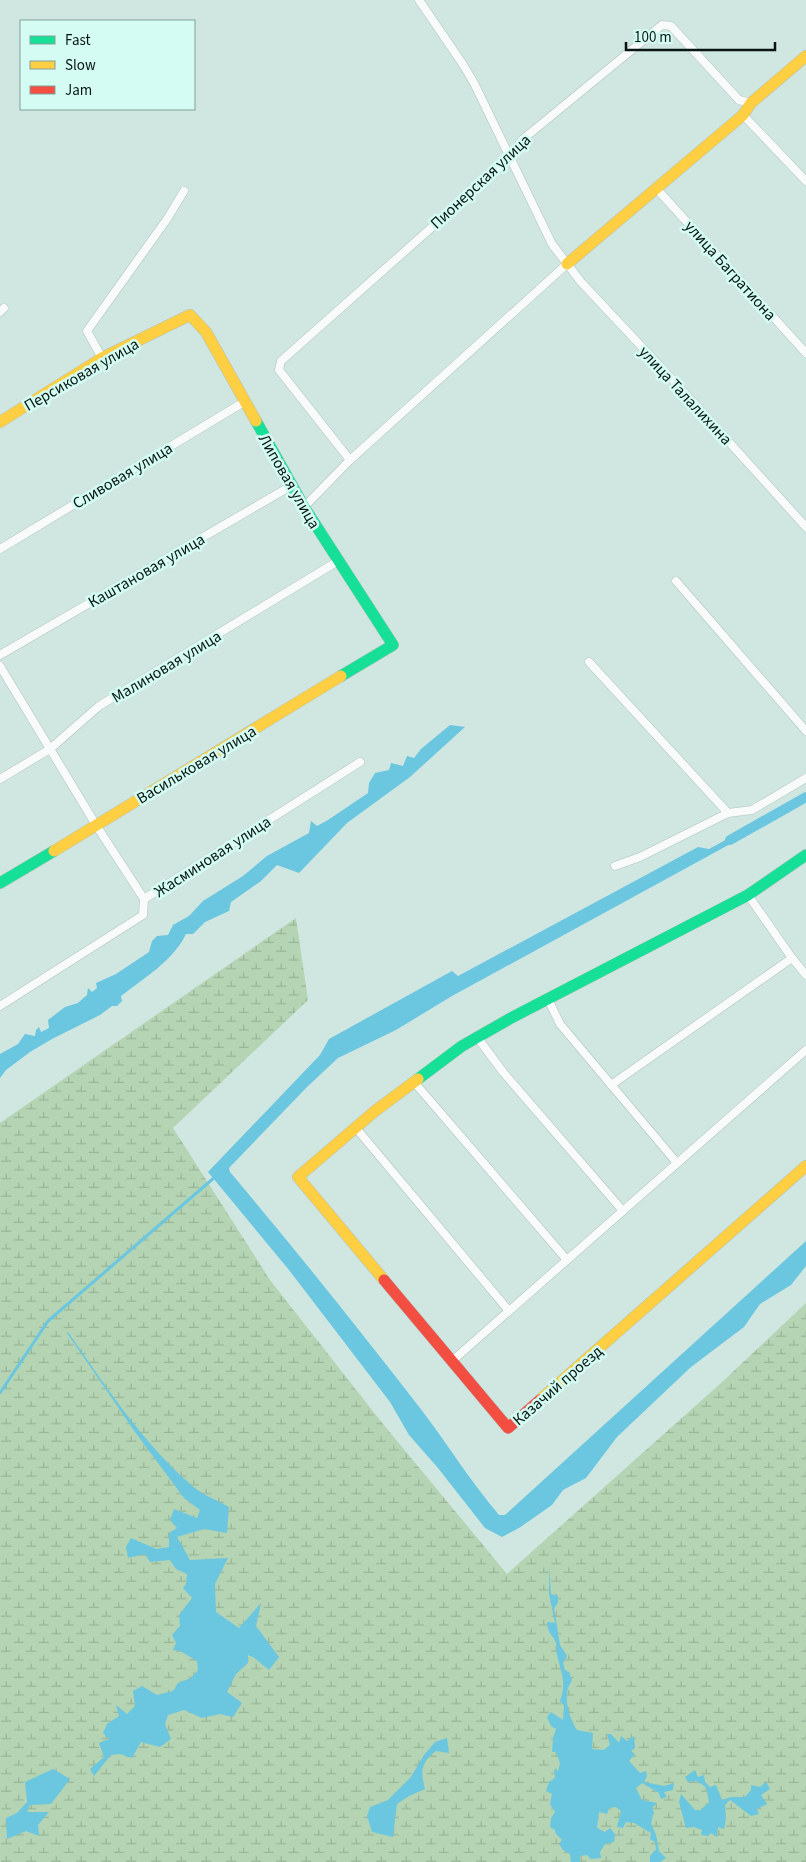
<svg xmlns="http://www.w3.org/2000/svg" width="806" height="1862" font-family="'Source Sans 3',sans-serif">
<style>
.wetland{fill:url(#wetland-marsh)}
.water{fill:#6bc6e0}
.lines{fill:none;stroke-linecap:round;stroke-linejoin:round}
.stream{stroke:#6bc6e0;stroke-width:3}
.canal{stroke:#6bc6e0;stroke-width:10}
.street-casing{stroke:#b0c1bd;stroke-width:9}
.fast-casing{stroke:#b0c1bd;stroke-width:12}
.slow-casing{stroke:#b0c1bd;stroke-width:12}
.jam-casing{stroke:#b0c1bd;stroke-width:12}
.street{stroke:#f8fbfa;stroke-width:8}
.fast{stroke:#16e098;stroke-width:11}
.slow{stroke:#ffcf43;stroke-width:11}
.jam{stroke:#f24e42;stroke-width:11}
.labels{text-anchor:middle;stroke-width:5;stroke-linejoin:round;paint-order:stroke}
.street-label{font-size:16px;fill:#081613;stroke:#d4fcf3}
</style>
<defs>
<pattern id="wetland-marsh" width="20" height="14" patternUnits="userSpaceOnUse" patternTransform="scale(1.25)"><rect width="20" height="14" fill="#b4d4b3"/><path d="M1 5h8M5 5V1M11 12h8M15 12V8" fill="none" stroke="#99b599"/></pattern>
</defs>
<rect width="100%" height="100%" fill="#d0e6e1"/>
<path class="wetland" d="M296,918L308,1000L173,1128L270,1280L383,1424L507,1574L721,1383L806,1303V1862H0V1123Z"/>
<g class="water">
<path d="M450,725L465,727L410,777L347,823L299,873L277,865L261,881L231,902L229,911L205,922L193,934H186C173,961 144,978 121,996L122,1001L117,1006H112L100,1015L52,1039L30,1052L6,1070L0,1078V1054L18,1044L25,1034L35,1036L36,1030L39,1027L41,1032L49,1028L48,1020L65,1007L78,1003L87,995L88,988L92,992L97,988L96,983L116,974L149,952L152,941L157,936L168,935L173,925L189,916L203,901L243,876L267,856L309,833L311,821L317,826L328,820L368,793L369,783L375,773L389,770L391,763L403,766L407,756L414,758L421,749Z"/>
<path d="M740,832L743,837L452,996L396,1030L338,1058L307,1087L229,1168L230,1172C295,1249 358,1328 420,1408C447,1443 470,1481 499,1515H505L806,1241V1266L791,1285L760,1304L744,1327L691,1367L617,1437L586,1478L563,1490L552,1505L519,1528L502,1537L485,1528L438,1468L409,1435L390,1402L289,1270L208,1172L320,1055L329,1039L452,971L458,976L698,847L709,849Z"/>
<path d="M68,1332C105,1385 141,1441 190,1484C200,1494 217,1500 229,1507L227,1533L204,1529L177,1537L190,1560L228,1558L215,1584L216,1612L239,1628L261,1603L256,1626L279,1657L269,1670L253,1657L248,1655V1663L236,1674L227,1692L242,1703L233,1717L220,1714L202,1718L184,1710L168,1715L165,1724L171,1739L160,1747L141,1742L132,1758L120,1754L111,1755L94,1776L90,1769L104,1757L99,1743L109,1739L103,1733L107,1724L119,1716L116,1705L127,1714L135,1706L133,1691L142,1686L157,1695L173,1691L178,1683L191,1678L198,1670L197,1661L180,1651L173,1650L176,1643L172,1635L180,1626L179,1615L192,1598L183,1588L186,1584L187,1574L176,1569L170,1560L150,1562L145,1554L128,1558L126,1547L131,1538L156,1549L169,1547V1533L177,1528L170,1520L174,1509L197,1518L200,1510L184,1498L135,1432L67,1333Z"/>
<path d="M549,1566L551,1594L558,1596V1603L554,1608L560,1645L567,1656L563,1663L565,1670L569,1672L572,1680C562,1694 568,1716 577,1730L593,1733L592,1749L604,1750L610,1745L607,1734H611L619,1743L621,1736L627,1741L634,1736L635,1748L631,1751L635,1754L629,1761L640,1773L646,1771L647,1776L644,1782L664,1786L674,1783L673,1790L664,1792L667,1797L661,1799L659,1793L642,1783L636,1788L642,1800L657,1803L652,1808L654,1812L651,1823L656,1835L659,1851L666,1858L660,1862H650V1856L656,1849L655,1842L650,1839L651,1833L634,1823L626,1822L623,1828L617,1827L621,1811L616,1807L609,1808L607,1814L599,1812L597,1828L605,1832L610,1828L615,1834L614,1842L605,1844L600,1852L601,1858L591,1859L587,1855L580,1856V1862H571L570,1854L563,1850L559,1844L562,1840L556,1834L555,1830L550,1827L551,1818L555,1812L550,1804L552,1794L546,1791L549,1782L555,1778L554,1769L558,1771L560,1763L556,1752H552L553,1738L556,1729L551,1726L547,1717L551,1712L563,1720L564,1706L560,1701C567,1682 561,1673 557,1655C556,1651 557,1646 556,1643C552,1633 548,1635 547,1622L555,1623L549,1594Z"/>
<path d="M447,1738L449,1753L436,1751C421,1762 420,1772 425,1789L409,1796L397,1804L393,1837L372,1832L367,1816L370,1807L388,1800L411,1777L424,1755L435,1742Z"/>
<path d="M53,1769L70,1779L51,1804L30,1805L27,1812H49L38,1825L39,1836L26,1831L7,1839L6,1818L17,1813L27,1802L25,1782Z"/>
<path d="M695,1770L698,1777L704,1775L705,1782L710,1787L716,1785L722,1800L731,1797H745L751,1790V1785L760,1787L766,1782L770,1789L761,1795L767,1804L757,1809L759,1814L751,1816L730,1800L725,1805L726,1819L724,1829L718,1827L717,1837L711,1833L708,1836L701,1835L702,1830L694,1827L686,1828L679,1802L681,1794L695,1810H701L709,1802L706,1787L696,1781L688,1782L685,1777Z"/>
</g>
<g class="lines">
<path class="stream" d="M0,1393L48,1321L215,1177"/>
<path class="canal" d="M730,840L806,797"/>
<defs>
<g id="street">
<path d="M419,0L462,63L474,83L552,244L581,282L672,379L806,527"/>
<path d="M743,115L806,181"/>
<path d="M656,188L806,353"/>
<path d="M0,312L4,308"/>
<path d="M102,358L87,331L167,219L184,191"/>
<path d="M350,460L279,370L281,361L510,158L522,140L662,25L671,26L739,100L751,103"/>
<path d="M304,507L350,460L567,264"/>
<path d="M0,549L244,402"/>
<path d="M676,581L806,731"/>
<path d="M0,655L291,486"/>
<path d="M589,662L728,813"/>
<path d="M0,666L96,825L144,899"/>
<path d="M0,779L50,749L99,706L338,561"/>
<path d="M615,866L640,857L728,813L752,810L806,778"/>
<path d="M748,895L792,958L806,975"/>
<path d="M144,899L360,762"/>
<path d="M548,999L560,1024L677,1163"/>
<path d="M0,1006L143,915L144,899"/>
<path d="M477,1037L503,1072L623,1211"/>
<path d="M414,1082L567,1260"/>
<path d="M611,1085L792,958"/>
<path d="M356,1128L509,1311"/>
<path d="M452,1361L806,1050"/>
</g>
<g id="fast">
<path d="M256,421L304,507L393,645L341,676"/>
<path d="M0,883L54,851"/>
<path d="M418,1079L462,1046L511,1018L748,895L806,855"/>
</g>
<g id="slow">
<path d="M567,264L743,115L751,103L806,56"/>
<path d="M0,422L102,358L190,315L206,332L256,421"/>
<path d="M54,851L341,676"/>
<path d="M384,1280L298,1177L375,1111L418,1079"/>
<path d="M540,1400L806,1166"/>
</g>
<path id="jam" d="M384,1280L508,1428L540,1400"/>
</defs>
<use href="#street" class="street-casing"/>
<use href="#fast" class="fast-casing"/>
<use href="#slow" class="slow-casing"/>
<use href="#jam" class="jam-casing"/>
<use href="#street" class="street"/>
<use href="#fast" class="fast"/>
<use href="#slow" class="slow"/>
<use href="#jam" class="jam"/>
</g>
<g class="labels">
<g class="street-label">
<text transform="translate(480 181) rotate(-43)" y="6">Пионерская улица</text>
<text transform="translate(731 270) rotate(48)" y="6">улица Багратиона</text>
<text transform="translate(81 374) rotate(-30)" y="6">Персиковая улица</text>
<text transform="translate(686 395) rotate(47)" y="6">улица Талалихина</text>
<text transform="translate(122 475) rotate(-31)" y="6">Сливовая улица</text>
<text transform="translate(290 481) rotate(60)" y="6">Липовая улица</text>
<text transform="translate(146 570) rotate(-30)" y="6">Каштановая улица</text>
<text transform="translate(166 666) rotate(-31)" y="6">Малиновая улица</text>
<text transform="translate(196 764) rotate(-31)" y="6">Васильковая улица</text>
<text transform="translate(212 856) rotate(-33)" y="6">Жасминовая улица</text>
<text transform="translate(557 1385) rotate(-41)" y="6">Казачий проезд</text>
</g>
</g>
<rect x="20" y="20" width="175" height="90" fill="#d4fcf3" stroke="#82a099"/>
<rect x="30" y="36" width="25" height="8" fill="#16e098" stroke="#82a099"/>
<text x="65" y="45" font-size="15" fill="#081613">Fast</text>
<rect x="30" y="61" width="25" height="8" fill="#ffcf43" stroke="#82a099"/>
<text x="65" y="70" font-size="15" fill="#081613">Slow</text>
<rect x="30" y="86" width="25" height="8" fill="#f24e42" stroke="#82a099"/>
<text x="65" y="95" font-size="15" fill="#081613">Jam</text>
<path d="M626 42v8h149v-8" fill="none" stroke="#081613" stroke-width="2.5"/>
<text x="634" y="42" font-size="15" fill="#081613" stroke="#d4fcf3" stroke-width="4" paint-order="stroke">100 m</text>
</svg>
